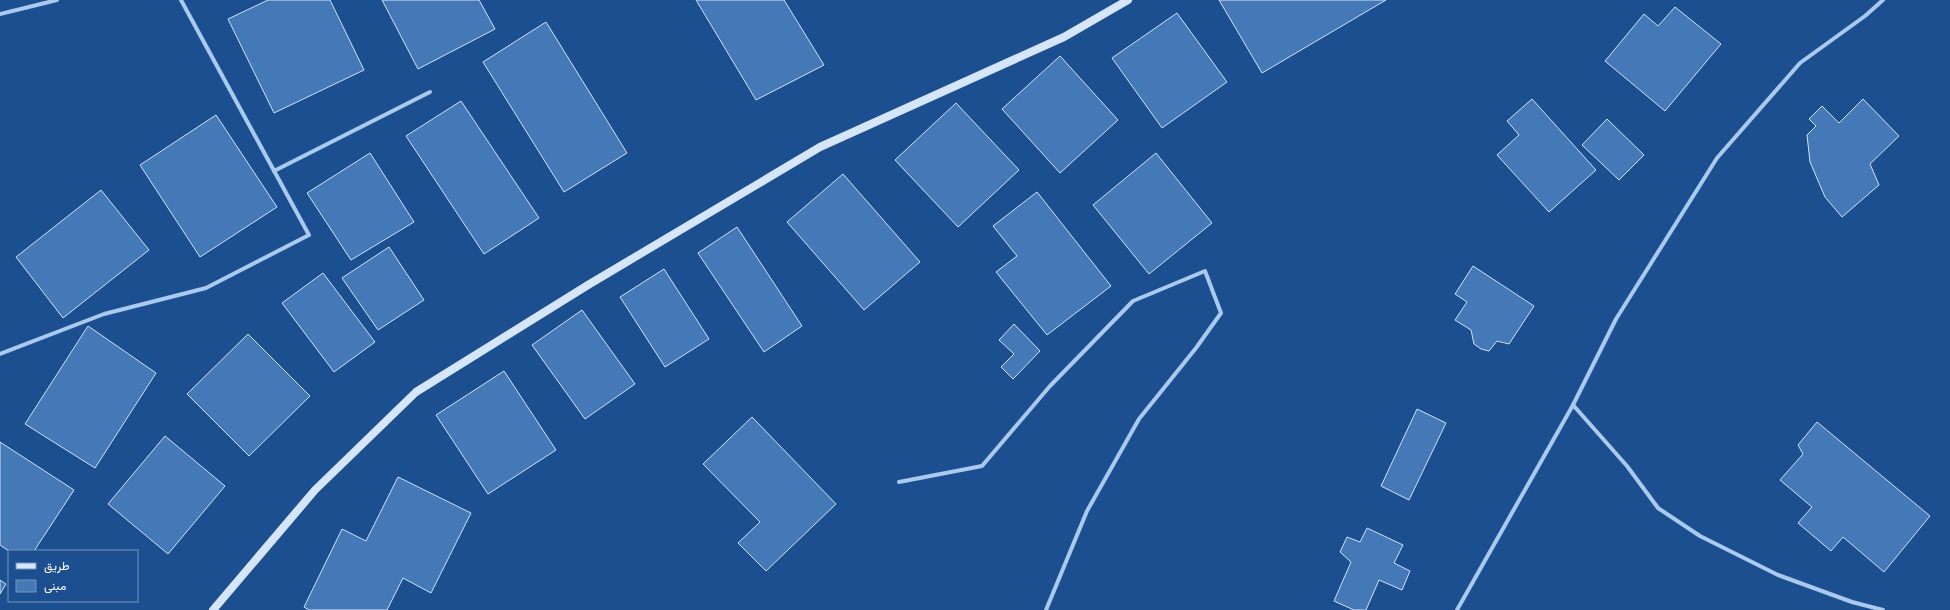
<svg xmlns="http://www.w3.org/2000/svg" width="1950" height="610" font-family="'Golos Text',Vazirmatn,sans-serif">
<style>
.building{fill:#4478b7;stroke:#cfe3fa}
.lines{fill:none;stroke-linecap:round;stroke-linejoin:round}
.street{stroke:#a9c9ee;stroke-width:4}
.secondary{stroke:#d6e6fa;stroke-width:8}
</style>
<rect width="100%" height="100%" fill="#1b4f8f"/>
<g class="building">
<path d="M268,0H330L364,70L274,113L228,19Z"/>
<path d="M382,0H479L495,29L418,69Z"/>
<path d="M696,0H784L824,65L756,100Z"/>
<path d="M1219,0H1386L1262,73Z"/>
<path d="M1675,7L1721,44L1665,111L1605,61L1644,14L1658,26Z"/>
<path d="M1177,13L1227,82L1162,128L1112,58Z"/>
<path d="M546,22L627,153L564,192L483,62Z"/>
<path d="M1060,56L1118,120L1060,173L1002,109Z"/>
<path d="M1532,99L1596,170L1549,212L1497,155L1519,135L1507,121Z"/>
<path d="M1863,99L1899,136L1870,164L1879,185L1842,217L1825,197L1810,162L1807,135L1816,126L1809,119L1822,106L1839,123Z"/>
<path d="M461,101L539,218L484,254L406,136Z"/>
<path d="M956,103L1019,170L958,227L895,160Z"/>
<path d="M216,115L277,207L200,257L140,165Z"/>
<path d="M1607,119L1644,155L1619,180L1582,145Z"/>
<path d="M370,153L414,222L351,260L307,193Z"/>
<path d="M1156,153L1212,223L1149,274L1093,205Z"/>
<path d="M843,174L920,262L864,310L787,222Z"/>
<path d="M101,190L149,250L63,318L16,257Z"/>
<path d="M1037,192L1111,286L1047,335L996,272L1017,256L993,226Z"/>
<path d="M737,227L802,326L764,352L698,253Z"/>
<path d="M389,247L424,300L378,330L342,278Z"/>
<path d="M1473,266L1534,306L1509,344L1497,341L1489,351L1481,349L1474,344L1471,330L1455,320L1467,302L1455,294Z"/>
<path d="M664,269L709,339L665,367L620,297Z"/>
<path d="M323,273L375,342L334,372L282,303Z"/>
<path d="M582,310L635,384L585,419L532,345Z"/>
<path d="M1014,324L1040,351L1013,379L1001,367L1014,354L999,340Z"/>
<path d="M88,326L156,373L95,468L25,424Z"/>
<path d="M248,334L310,396L249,456L187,394Z"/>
<path d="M504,371L556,450L488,494L436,415Z"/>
<path d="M1417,409L1446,423L1409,500L1381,486Z"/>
<path d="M752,417L836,504L766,571L738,543L760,522L703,464Z"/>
<path d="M1817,422L1930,516L1884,572L1843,537L1831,551L1798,523L1812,507L1780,480L1803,454L1798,445Z"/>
<path d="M165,436L225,486L168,554L108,504Z"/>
<path d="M0,442L74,490L34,551H9L0,545Z"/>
<path d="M398,477L471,513L431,593L403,578L387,610H309L304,607L342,529L366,541Z"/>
<path d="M1367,528L1403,545L1394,563L1410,571L1402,590L1379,580L1366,610H1354L1334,601L1351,562L1340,552L1347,537L1360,542Z"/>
<path d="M0,580L6,584L0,594Z"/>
</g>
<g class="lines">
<g class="street">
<path d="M0,14L57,0"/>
<path d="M274,171L430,92"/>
<path d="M0,354L104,314L206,288L309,235L181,0"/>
<path d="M899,482L982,466L1050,386L1133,301L1205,271L1221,313L1196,348L1139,419L1087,511L1046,610"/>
<path d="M1457,610L1573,405"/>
<path d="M1883,610L1852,602L1778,575L1700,536L1658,508L1627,466L1573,405L1616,319L1717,158L1800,63L1865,16L1883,0"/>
</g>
<path class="secondary" d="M213,610L315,490L416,392L588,285L820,147L1064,37L1128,0"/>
</g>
<rect x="8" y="550" width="130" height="52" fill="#1b4f8f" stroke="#7695bc"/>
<rect x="16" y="563" width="20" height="6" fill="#d6e6fa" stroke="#7695bc"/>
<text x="44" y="570" font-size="12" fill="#ffffff">طريق</text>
<rect x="16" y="580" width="20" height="12" fill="#4478b7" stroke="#7695bc"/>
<text x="44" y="590" font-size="12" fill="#ffffff">مبنى</text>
</svg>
